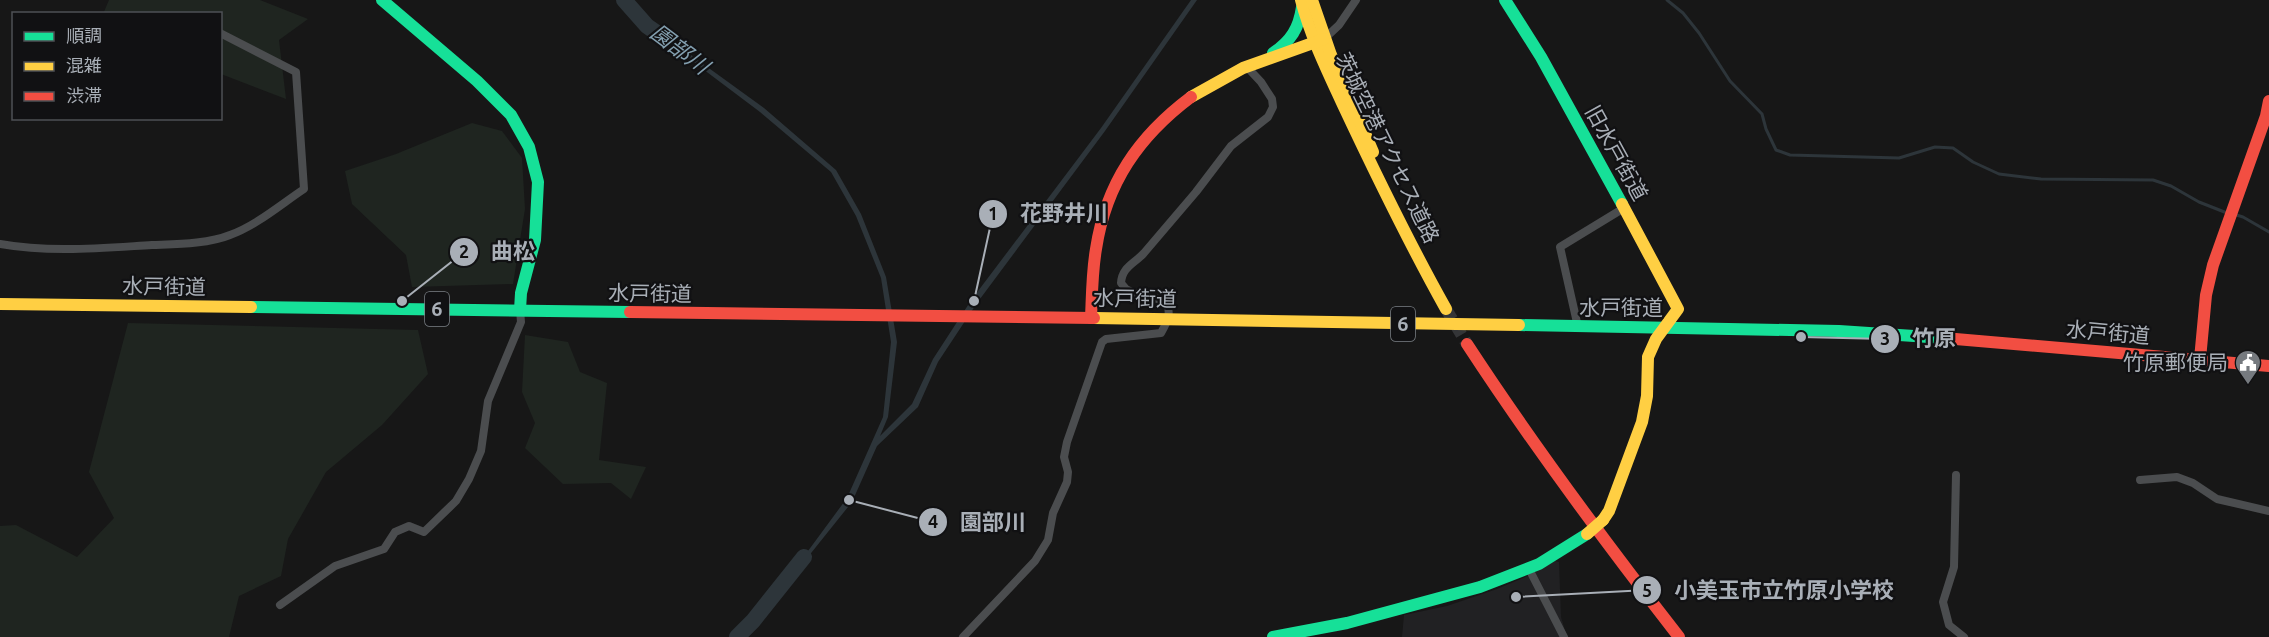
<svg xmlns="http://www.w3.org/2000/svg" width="2269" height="637" font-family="Ubuntu,'Noto Sans JP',sans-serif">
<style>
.built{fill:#212123}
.green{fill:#1f2520}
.water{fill:#2d353a}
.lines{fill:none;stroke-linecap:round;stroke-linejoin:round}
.stream{stroke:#2d353a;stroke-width:3}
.river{stroke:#2d353a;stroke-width:16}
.secondary-tunnel{stroke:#343537;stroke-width:12;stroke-dasharray:12 6;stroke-linecap:butt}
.street{stroke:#4b4d4f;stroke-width:8}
.fast{stroke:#16e098;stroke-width:12}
.slow{stroke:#ffcf43;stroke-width:12}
.jam{stroke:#f24e42;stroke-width:12}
.slow-bridge{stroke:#ffcf43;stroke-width:12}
.labels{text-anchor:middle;stroke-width:4.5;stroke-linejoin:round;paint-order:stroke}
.shield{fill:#111113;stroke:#7b8086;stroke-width:1.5}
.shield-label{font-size:20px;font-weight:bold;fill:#a9afb7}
.street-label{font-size:21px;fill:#a9afb7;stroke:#111113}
.poi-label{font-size:21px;fill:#a9afb7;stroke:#111113;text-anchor:end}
.water-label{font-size:22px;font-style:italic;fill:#839faf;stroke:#111113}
.leader{fill:none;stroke:#a9afb7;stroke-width:2}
.callout-dot{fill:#a9afb7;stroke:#111113;stroke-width:2}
.mark-label{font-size:18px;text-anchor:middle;font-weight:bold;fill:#111}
.callout-label{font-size:22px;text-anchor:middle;font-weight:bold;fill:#a9afb7;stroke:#111113;stroke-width:4.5;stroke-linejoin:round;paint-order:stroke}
</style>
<rect width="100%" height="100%" fill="#171717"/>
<path class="built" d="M1555,561L1559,562L1561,617L1567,637H1402L1404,615L1447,606L1497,589L1530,575Z"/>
<g class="green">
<path d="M109,0H260L308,19L279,40L286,99L221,74L220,14H103Z"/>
<path d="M472,123L502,131L522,158L525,209L513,284L412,287L406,255L352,204L345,171L396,154Z"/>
<path d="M128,323L418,330L428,374L382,425L326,472L288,539L281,576L239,596L229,637H0V526L16,525L77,557L114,518L89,472Z"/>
<path d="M525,335L568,342L580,372L607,383L599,460L646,467L631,499L611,483L563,484L525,448L535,423L522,392Z"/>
</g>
<path class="water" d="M1191,0H1197L1105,131L977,303L938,362L918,407L877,446L852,502L755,623L847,498L883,417L891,342L881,278L856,216L831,172L760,112L651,30L648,24L764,108L836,170L861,214L886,277L897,342L888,417L880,436L912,404L933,359L972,299L1101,128Z"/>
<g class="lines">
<g class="stream">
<path d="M1667,0L1683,13L1699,33L1730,81L1762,114L1766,129L1776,150L1790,155L1899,158L1935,147L1953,148L1973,162L1999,174L2041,179L2153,180L2171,186L2199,202L2227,213"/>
<path d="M2233,214L2243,217L2269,232"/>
</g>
<g class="river">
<path d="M624,0L647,26L667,40"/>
<path d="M737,637L753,621L804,557"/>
</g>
<path class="secondary-tunnel" d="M1446,309L1467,344"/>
<g class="street">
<path d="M1324,39L1339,25L1356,0"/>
<path d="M0,244C50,253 102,248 152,245C175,244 208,244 230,235C257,225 280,205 304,189L296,72L220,33"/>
<path d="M1578,327L1560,247L1624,208"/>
<path d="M1956,475L1954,567L1943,602L1949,625L1964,637"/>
<path d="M2140,480L2177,477L2193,483L2217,499L2269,511"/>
<path d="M1529,569L1564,637"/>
<path d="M280,605L335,566L384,549L395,532L409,526L424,532L456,501L469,479L481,451L488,401L521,322L520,310"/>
<path d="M963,637L1035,561L1048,540L1053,513L1067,482L1068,472L1064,457L1067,442L1102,342L1106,339L1161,333C1167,322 1172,314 1166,301L1134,293L1126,289L1121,283C1122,267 1134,264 1144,253L1196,192L1231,146L1268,117L1273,107L1272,99L1261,82L1246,66"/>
</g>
<g class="fast">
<path d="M382,0L477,81L511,115L529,147L538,182L535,240L521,293L520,310"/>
<path d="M1505,0L1541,57L1622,204"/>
<path d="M1273,53C1291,41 1299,28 1302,7"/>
<path d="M251,307L630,312"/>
<path d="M1519,325L1839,331L1944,338"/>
<path d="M1273,637L1347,623L1480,587L1539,564L1587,534"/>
</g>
<g class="slow">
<path d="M1301,0C1311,38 1328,72 1344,107C1376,175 1409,243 1446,309"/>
<path d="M1312,0L1331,55L1373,152"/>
<path d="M1191,97L1243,68L1324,39"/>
<path d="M0,304L251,307"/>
<path d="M1094,318L1519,325"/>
<path d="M1603,520L1609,511L1642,422L1647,396L1648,357L1656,339L1678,309L1622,204"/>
</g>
<g class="jam">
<path d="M630,312L1094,318"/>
<path d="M1091,318C1092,295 1092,272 1096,249C1106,183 1139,136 1191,97"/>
<path d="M1944,338L2269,366"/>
<path d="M1467,344C1533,445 1605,542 1679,637"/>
<path d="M2200,359L2206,295L2213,265L2266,116L2269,101"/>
</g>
<path class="slow-bridge" d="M1587,534L1603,520"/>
</g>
<defs>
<symbol id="civic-pin" viewBox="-11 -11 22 30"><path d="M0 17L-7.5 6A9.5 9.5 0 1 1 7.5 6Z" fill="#767a7f" stroke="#111113"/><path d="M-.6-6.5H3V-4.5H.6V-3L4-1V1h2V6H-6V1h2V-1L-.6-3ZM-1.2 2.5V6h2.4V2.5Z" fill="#fff"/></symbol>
</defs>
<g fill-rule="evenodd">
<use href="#civic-pin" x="2233" y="348" width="30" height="40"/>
</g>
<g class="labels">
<g class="shield">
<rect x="425" y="292" width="24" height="34" rx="4.5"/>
<rect x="1391" y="307" width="24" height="34" rx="4.5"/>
</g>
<g class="shield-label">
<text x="437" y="316">6</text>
<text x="1403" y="331">6</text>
</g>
<g class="street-label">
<text transform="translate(1387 148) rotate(64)" y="7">茨城空港アクセス道路</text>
<text transform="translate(1616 153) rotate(61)" y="7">旧水戸街道</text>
<text transform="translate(164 287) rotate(1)" y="7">水戸街道</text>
<text transform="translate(650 294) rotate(1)" y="7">水戸街道</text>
<text transform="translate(1135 299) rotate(1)" y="7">水戸街道</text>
<text x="1621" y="315">水戸街道</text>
<text transform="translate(2108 333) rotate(5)" y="7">水戸街道</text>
</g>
<g class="poi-label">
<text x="2228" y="370">竹原郵便局</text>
</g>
<g class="water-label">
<text transform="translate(680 49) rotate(37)" y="8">園部川</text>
</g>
</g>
<path class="leader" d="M974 301L993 214M402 301L464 252M1801 337L1885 339M849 500L933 522M1516 597L1647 590"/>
<g class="callout-dot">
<circle cx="974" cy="301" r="6"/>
<circle cx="402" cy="301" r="6"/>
<circle cx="1801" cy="337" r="6"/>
<circle cx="849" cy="500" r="6"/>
<circle cx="1516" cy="597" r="6"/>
<circle cx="993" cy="214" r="15"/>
<circle cx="464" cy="252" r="15"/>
<circle cx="1885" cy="339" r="15"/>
<circle cx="933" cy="522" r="15"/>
<circle cx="1647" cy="590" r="15"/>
</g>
<g class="mark-label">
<text x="993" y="220">1</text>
<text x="464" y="258">2</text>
<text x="1885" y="345">3</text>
<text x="933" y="528">4</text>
<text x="1647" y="597">5</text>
</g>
<g class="callout-label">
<text x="1064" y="221">花野井川</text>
<text x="513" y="259">曲松</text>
<text x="1934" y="346">竹原</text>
<text x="993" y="530">園部川</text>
<text x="1784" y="598">小美玉市立竹原小学校</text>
</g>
<rect x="12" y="12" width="210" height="108" fill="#111113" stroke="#4e5055" stroke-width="1.5"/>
<rect x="24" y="32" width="30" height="9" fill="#16e098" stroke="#4e5055" stroke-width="1.5"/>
<text x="66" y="42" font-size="18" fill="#a9afb7">順調</text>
<rect x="24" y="62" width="30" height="9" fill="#ffcf43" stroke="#4e5055" stroke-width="1.5"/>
<text x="66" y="72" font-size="18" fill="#a9afb7">混雑</text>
<rect x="24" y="92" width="30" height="9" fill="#f24e42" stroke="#4e5055" stroke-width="1.5"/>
<text x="66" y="102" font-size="18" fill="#a9afb7">渋滞</text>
</svg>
